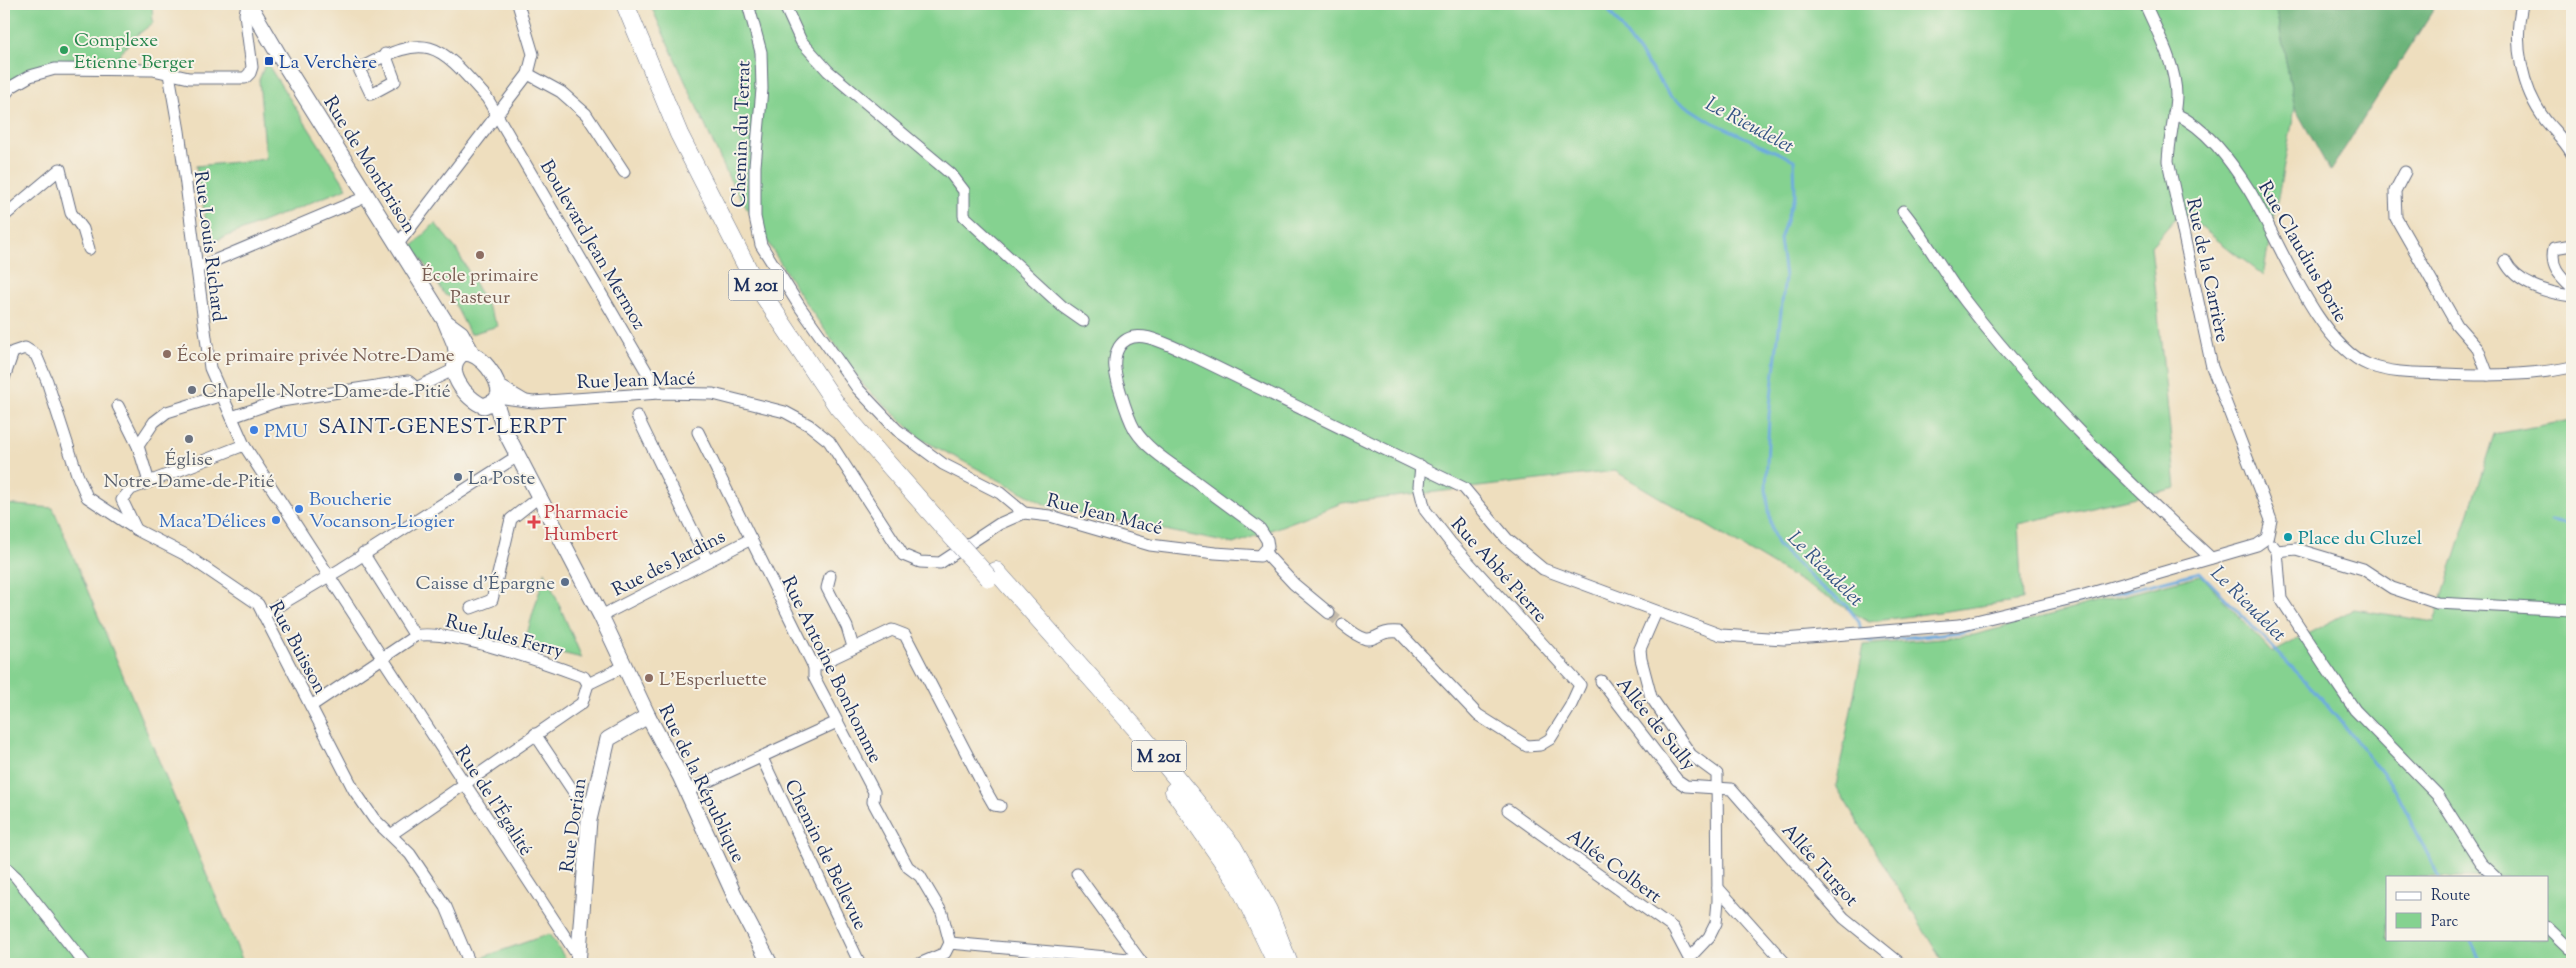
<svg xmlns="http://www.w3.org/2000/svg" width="2576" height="968" font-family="'Sorts Mill Goudy',serif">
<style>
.green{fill:#85d290;stroke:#508077;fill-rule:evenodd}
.forest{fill:#6cb47a;stroke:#44726c}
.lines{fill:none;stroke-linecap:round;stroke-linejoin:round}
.stream{stroke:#6dabdf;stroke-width:3}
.minor-tunnel{stroke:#c4bbab;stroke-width:11;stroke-dasharray:11 5.5;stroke-linecap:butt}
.minor-casing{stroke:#656c80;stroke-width:13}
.major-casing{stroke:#656c80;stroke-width:17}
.highway-casing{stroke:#656c80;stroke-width:19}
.minor{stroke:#fff;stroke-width:11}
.major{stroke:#fff;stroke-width:15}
.highway{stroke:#fff;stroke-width:18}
.highway-bridge-casing{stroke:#656c80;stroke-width:19;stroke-linecap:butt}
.highway-bridge{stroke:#fff;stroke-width:18}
.leisure-dot{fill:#2e9e5b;stroke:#f7f3e8;stroke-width:2}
.transit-dot{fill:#1a4fb4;stroke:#f7f3e8;stroke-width:2}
.education-dot{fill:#8d6e63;stroke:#f7f3e8;stroke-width:2}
.worship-dot{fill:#6b7280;stroke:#f7f3e8;stroke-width:2}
.shop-dot{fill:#3f7fe0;stroke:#f7f3e8;stroke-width:2}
.service-dot{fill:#5c6f8a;stroke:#f7f3e8;stroke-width:2}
.health-dot{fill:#e0444e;stroke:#f7f3e8;stroke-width:2}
.culture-dot{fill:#0f9aa8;stroke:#f7f3e8;stroke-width:2}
.labels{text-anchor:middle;stroke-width:4;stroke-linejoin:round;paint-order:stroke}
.shield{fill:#f7f3e8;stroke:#5d6a87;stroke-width:1}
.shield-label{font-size:18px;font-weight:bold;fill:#1b2f5e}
.leisure-label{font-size:19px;fill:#27864d;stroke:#f7f3e8;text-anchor:start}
.transit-label{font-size:19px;fill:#164399;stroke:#f7f3e8;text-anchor:start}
.street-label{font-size:19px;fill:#1b2f5e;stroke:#f7f3e8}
.education-label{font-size:19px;fill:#785e54;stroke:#f7f3e8;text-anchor:start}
.worship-label{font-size:19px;fill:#5b616d;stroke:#f7f3e8;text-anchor:start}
.shop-label{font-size:19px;fill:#366cbe;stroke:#f7f3e8;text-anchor:start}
.service-label{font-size:19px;fill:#4e5e75;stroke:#f7f3e8;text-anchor:start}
.health-label{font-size:19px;fill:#be3a42;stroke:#f7f3e8;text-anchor:start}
.culture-label{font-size:19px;fill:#0d838f;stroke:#f7f3e8;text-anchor:start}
.water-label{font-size:20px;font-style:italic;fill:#345485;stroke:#f7f3e8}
.quarter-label{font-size:21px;letter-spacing:1px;fill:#1b2f5e;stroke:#f7f3e8}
</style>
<rect width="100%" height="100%" fill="#f7f3e8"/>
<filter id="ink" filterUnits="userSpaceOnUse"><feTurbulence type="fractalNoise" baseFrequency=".02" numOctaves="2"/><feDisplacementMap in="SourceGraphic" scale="10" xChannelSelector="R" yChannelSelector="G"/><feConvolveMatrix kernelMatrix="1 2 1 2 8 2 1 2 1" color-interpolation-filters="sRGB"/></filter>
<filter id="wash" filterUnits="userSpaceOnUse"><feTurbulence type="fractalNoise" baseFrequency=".0096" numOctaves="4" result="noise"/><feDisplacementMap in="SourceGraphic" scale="20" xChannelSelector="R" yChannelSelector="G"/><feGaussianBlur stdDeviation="1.12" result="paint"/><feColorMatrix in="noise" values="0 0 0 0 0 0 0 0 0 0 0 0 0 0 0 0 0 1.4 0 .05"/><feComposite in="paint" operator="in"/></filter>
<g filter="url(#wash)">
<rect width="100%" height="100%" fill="#eedebe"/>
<g class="green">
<path d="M4,4H152L153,23L132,39L114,62C78,63 30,58 4,89Z"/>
<path d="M650,4H2275L2295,108L2263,275L2181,212L2151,246L2176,488L2018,524L2022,600L1869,622L1615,471L1342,503L1234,544L1050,507L921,439L865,387L798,292L729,178Z"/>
<path d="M266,62L347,188L210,243L196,166L266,159L259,80Z"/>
<path d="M435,223L456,249L498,326L470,334L451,297L445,295L413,246Z"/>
<path d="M2572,420V964H1944L1836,786L1864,645L1974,635L2201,575L2272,653L2354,609L2434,622L2494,434ZM2387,877H2547V939H2387Z"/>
<path d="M4,504L53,508L244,964H4Z"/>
<path d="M545,572L582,658L524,644Z"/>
<path d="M549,934L569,964H477L475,960Z"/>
</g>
<path class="forest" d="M2275,4H2437L2330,171L2295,108Z"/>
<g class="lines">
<g class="stream">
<path d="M1604,4L1671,96L1712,122L1794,160L1795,194L1780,239L1785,277L1769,415L1766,489L1772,531L1778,546L1819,585L1846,605L1859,622L1863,639L1870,641L1962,632L2200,572L2313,689L2369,756L2395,789L2439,877"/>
<path d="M2552,521L2572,525"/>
<path d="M2470,939L2482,964"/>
</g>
</g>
</g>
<g filter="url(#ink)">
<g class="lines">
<path class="minor-tunnel" d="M1329,613L1343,625"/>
<defs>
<g id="minor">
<path d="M748,4L761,52L762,89L755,166V217L761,245L800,307L858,389L897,430L943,464L1000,493L1024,513"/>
<path d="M784,4L801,41L828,71L951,174L964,191V216L1063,307L1083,321"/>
<path d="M2145,4C2157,32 2176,64 2176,96C2175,118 2169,139 2168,161L2212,367L2271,520L2267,538"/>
<path d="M2522,4C2513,43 2521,88 2546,121C2555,132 2565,141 2572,154"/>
<path d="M385,54L395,81L371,94L359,69C429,31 437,42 487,98L659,393"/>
<path d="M169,74L179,131L210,368L244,445L379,653"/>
<path d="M528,74L561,92L586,114L624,172"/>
<path d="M4,96L11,87L30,76L55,69L153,70L189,78H245L250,73L252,67L245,14L247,4"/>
<path d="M2174,113C2207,128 2230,160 2249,190C2278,237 2317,345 2369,365C2393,374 2419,373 2444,374C2487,376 2530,376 2572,367"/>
<path d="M2405,172L2395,191L2396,218L2457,325L2478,349L2488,375"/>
<path d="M1903,211C1927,240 1943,273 1966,302C2038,396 2124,478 2211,558"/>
<path d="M4,216L60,169L71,213L83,229L89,249"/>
<path d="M398,244L528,74L533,54L518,4"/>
<path d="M2572,245L2554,248C2550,266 2559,275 2572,287"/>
<path d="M2505,261C2516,284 2548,293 2572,296"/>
<path d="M197,268L368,196"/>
<path d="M4,378L13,352L25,348L36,355L47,381L77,474L87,497L137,530L186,555L258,604L354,790L374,819L410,854L446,907L470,964"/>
<path d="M499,385L524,400"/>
<path d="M498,397L533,402L659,393L713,394L785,412L809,425L829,441L903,555L920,562L940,563L999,524L1024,513L1050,516L1150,545L1215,553L1260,556L1268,547L1267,540L1260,529C1236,511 1211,493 1187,475C1170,463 1147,449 1135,430C1127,416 1123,400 1118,384C1115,372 1112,359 1119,347C1133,325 1163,343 1181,350L1464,488L1507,539L1543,569L1721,635L1784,639L1959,625L2081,596L2257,545L2267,538"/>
<path d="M118,406L138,446L149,482"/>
<path d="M637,416L707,560"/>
<path d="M232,417L275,402L408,381L416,388L453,370"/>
<path d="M698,432L814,667V677L874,792L873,802L908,867L920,876L942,913L950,943"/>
<path d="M138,446L154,422L167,412L222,395"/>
<path d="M136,529L122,500L131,489L244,445"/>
<path d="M2273,546L2277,551L2296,549L2363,569L2392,588L2437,603L2572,610"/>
<path d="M2277,551L2281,599L2325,666L2355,710L2437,794L2481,863L2496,877"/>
<path d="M1265,553L1294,584L1329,613"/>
<path d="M830,576L827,588L847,627L853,647"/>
<path d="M471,608L492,600L511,519L540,496"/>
<path d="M1656,612L1640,649L1641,659L1651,697L1691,755L1717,774L1718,901L1716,923L1709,937L1690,957"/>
<path d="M263,615L341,569L519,455"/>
<path d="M601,616L751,539"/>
<path d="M1343,625C1379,654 1369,629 1399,632L1478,715L1527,746L1540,745L1550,739L1570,707L1580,685L1450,542L1425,510L1419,486L1421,466"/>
<path d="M415,636C448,628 549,664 584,677L588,684L625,666"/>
<path d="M383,659L581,961"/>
<path d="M814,667L892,630L905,635L986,791L994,805L1000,806"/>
<path d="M1601,681L1677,780L1686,786L1731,789L1844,918L1901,964"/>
<path d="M311,706L415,636L363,553"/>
<path d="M535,734L579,800L592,805"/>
<path d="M762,758L860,964"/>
<path d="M687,791L837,722"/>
<path d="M1508,810L1673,928L1692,964"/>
<path d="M392,834L582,703L588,684"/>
<path d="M4,866L16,877L85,964"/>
<path d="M1077,874L1142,963"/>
<path d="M1718,888L1786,964"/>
<path d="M2547,927L2572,951"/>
<path d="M919,964L945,953L950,943L1140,960"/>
</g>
<g id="major">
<path d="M249,4L280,57L445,321L455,345L457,357"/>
<path d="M446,322L461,333L472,353"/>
<path d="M464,353C481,353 499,377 499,394L495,401L484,406C466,400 440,367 464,353Z"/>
<path d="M495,401L506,433L601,616L648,716L680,776L737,901L770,964"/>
<path d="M578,964L589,820L608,739L648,716"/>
</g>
<g id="highway">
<path d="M625,4L679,134L754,281L838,407L946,530"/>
<path d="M996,571L1137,730L1233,847L1268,910L1289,964"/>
<path d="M1174,791L1238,883L1277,964"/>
</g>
</defs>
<use href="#minor" class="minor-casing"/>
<use href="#major" class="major-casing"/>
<use href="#highway" class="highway-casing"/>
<use href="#minor" class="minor"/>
<use href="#major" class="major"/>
<use href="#highway" class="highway"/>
<defs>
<path id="highway-bridge" d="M946,530L989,578"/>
</defs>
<use href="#highway-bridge" class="highway-bridge-casing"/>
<use href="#highway-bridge" class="highway-bridge"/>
</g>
</g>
<circle class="leisure-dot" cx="64" cy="50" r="5"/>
<rect class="transit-dot" x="264" y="56" width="10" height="10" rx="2.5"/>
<g class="education-dot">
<circle cx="480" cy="255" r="5"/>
<circle cx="167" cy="354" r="5"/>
<circle cx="649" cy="678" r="5"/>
</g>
<g class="worship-dot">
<circle cx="192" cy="390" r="5"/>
<circle cx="189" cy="439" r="5"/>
</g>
<g class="shop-dot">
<circle cx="254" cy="430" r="5"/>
<circle cx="299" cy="509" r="5"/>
<circle cx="276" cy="520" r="5"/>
</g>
<g class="service-dot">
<circle cx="458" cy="477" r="5"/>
<circle cx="565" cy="582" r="5"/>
</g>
<path class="health-dot" d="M531.5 514.5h5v5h5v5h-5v5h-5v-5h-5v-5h5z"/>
<circle class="culture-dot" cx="2288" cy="537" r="5"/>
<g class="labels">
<g class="shield">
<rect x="728.5" y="269.5" width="55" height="31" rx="4"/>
<rect x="1131.5" y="740.5" width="55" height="31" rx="4"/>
</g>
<g class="shield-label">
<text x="756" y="291">M 201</text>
<text x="1159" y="762">M 201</text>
</g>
<g class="leisure-label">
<text x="74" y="46">Complexe<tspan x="74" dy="22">Etienne Berger</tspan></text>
</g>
<g class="transit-label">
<text x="279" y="68">La Verchère</text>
</g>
<g class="street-label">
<text transform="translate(740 134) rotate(-88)" y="7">Chemin du Terrat</text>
<text transform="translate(371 164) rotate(58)" y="7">Rue de Montbrison</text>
<text transform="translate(594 244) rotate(60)" y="7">Boulevard Jean Mermoz</text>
<text transform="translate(211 246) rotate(83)" y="7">Rue Louis Richard</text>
<text transform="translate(2304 251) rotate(60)" y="7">Rue Claudius Borie</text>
<text transform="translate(2209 270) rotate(78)" y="7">Rue de la Carrière</text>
<text transform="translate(636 379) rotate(-2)" y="7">Rue Jean Macé</text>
<text transform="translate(1105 513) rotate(14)" y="7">Rue Jean Macé</text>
<text transform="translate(668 562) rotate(-27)" y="7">Rue des Jardins</text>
<text transform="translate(1500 569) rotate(48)" y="7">Rue Abbé Pierre</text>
<text transform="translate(505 635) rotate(15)" y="7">Rue Jules Ferry</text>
<text transform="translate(299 647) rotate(62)" y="7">Rue Buisson</text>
<text transform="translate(833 669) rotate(64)" y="7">Rue Antoine Bonhomme</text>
<text transform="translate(1657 723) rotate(51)" y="7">Allée de Sully</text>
<text transform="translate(703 783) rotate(64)" y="7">Rue de la République</text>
<text transform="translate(495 800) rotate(57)" y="7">Rue de l'Égalité</text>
<text transform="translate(572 825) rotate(-82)" y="7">Rue Dorian</text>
<text transform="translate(827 854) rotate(64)" y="7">Chemin de Bellevue</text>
<text transform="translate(1821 864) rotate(48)" y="7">Allée Turgot</text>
<text transform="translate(1615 865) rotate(36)" y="7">Allée Colbert</text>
</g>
<g class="education-label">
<text x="480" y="281" text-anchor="middle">École primaire<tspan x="480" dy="22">Pasteur</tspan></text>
<text x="177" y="361">École primaire privée Notre-Dame</text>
<text x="659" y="685">L’Esperluette</text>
</g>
<g class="worship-label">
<text x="202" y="397">Chapelle Notre-Dame-de-Pitié</text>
<text x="189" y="465" text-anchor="middle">Église<tspan x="189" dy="22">Notre-Dame-de-Pitié</tspan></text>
</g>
<g class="shop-label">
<text x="264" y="437">PMU</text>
<text x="309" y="505">Boucherie<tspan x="309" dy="22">Vocanson-Liogier</tspan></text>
<text x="266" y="527" text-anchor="end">Maca’Délices</text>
</g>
<g class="service-label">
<text x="468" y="484">La Poste</text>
<text x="555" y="589" text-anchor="end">Caisse d'Épargne</text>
</g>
<g class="health-label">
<text x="544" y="518">Pharmacie<tspan x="544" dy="22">Humbert</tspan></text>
</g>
<g class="culture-label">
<text x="2298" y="544">Place du Cluzel</text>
</g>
<g class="water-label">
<text transform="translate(1750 124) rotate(28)" y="7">Le Rieudelet</text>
<text transform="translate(1826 568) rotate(45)" y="7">Le Rieudelet</text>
<text transform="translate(2249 603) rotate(45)" y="7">Le Rieudelet</text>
</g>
<g class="quarter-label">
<text x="443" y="433">SAINT-GENEST-LERPT</text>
</g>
</g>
<rect width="2576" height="968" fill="none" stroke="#f7f3e8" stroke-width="20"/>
<rect x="2386" y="876" width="162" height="65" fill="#f7f3e8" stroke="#9fa5b1"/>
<rect x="2396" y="892" width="25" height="8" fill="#ffffff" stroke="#9fa5b1"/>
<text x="2431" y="900" font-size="15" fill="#1b2f5e">Route</text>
<rect x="2396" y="913" width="25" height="15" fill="#85d290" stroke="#9fa5b1"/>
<text x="2431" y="926" font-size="15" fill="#1b2f5e">Parc</text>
</svg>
